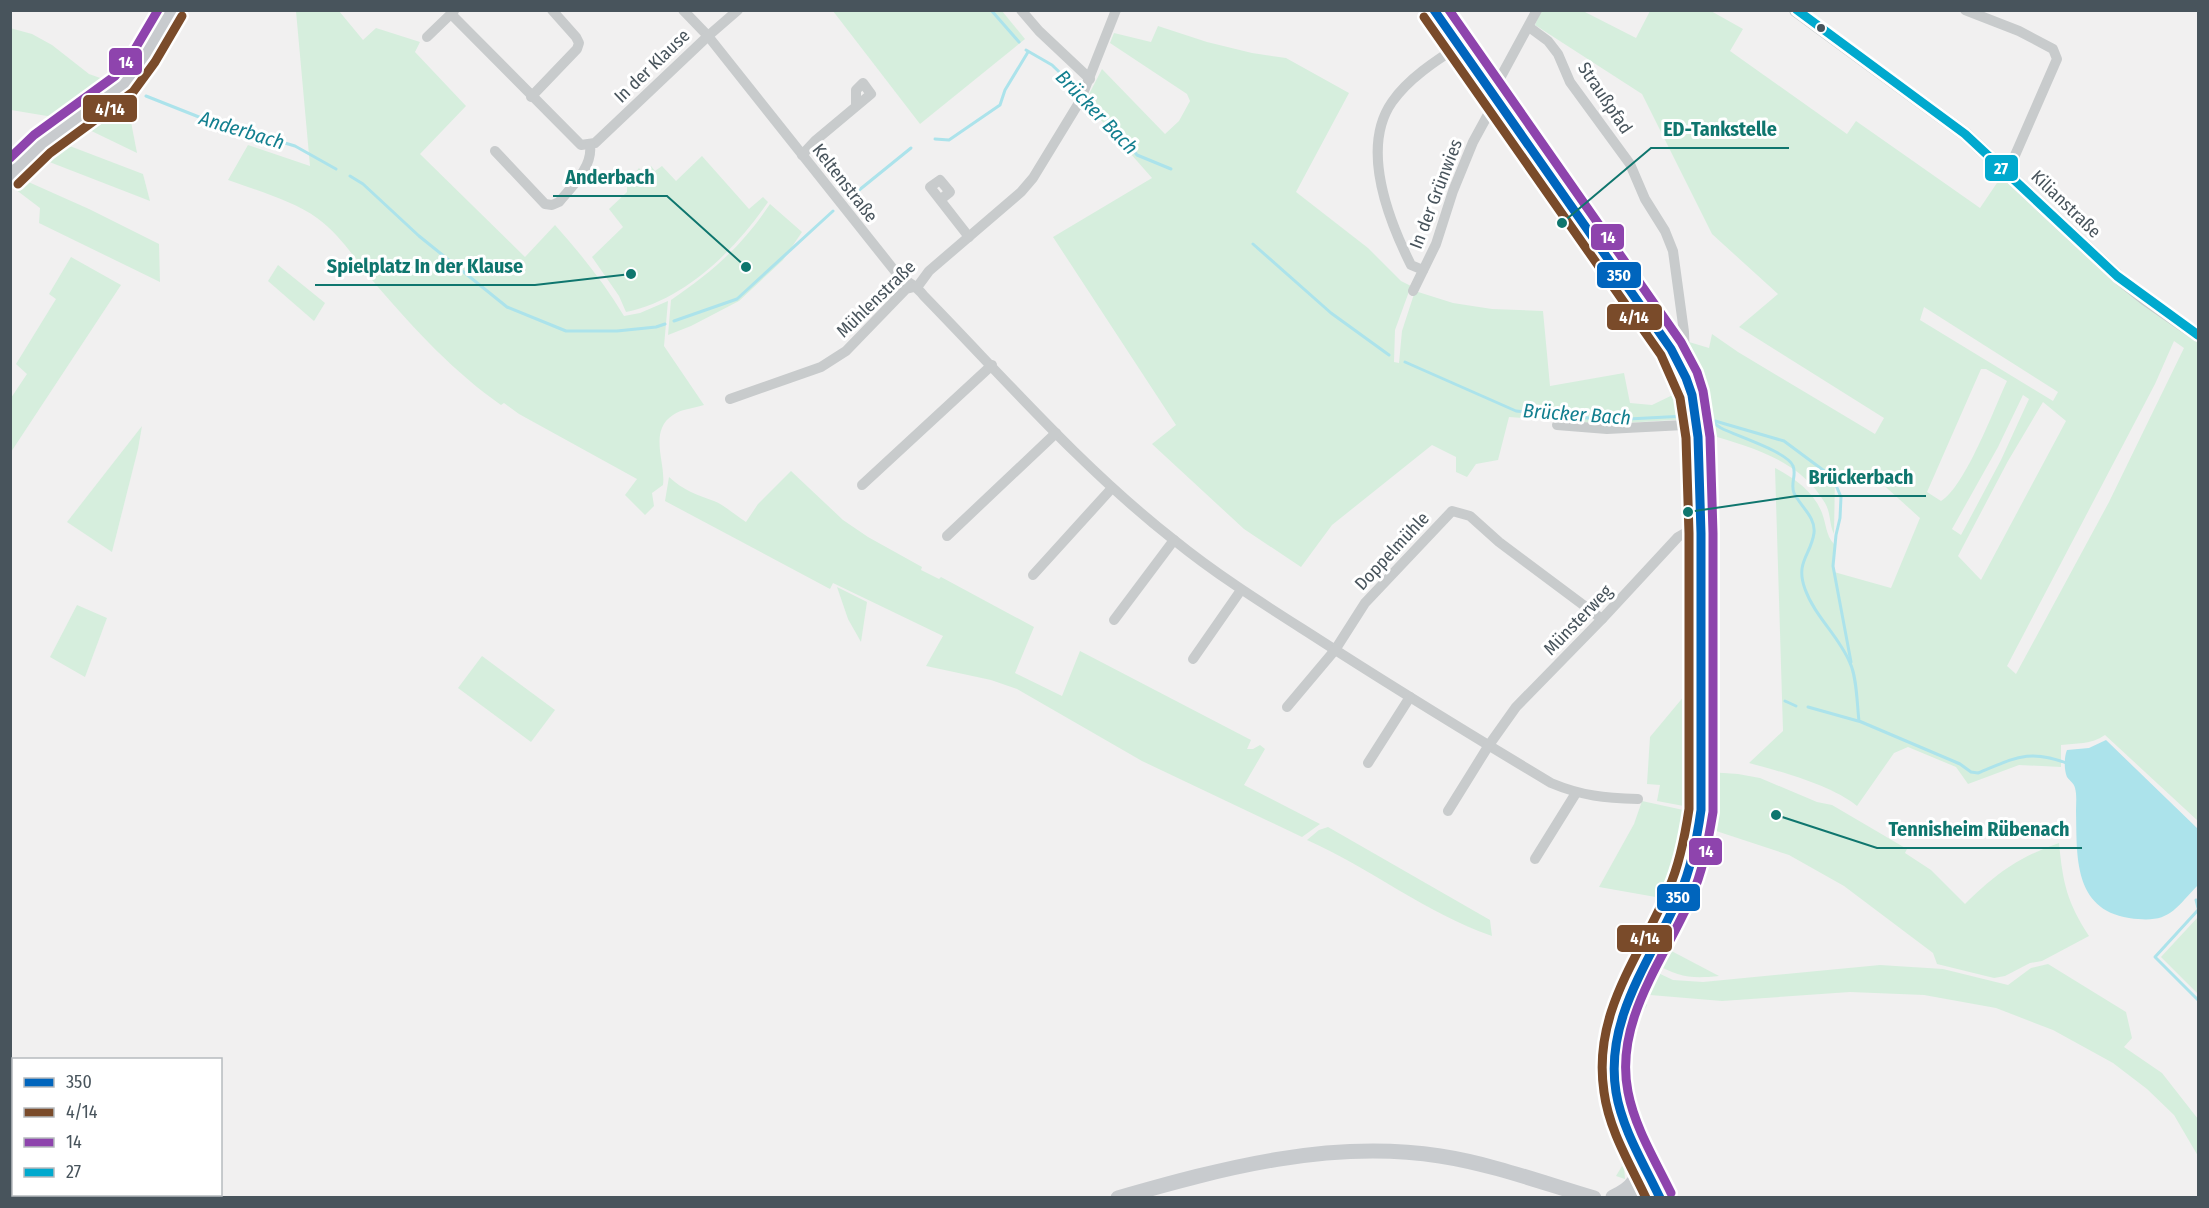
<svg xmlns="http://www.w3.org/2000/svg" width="2209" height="1208" font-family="'Fira Sans Condensed',sans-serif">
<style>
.green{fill:#d6eedd;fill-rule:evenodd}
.water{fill:#ace3eb}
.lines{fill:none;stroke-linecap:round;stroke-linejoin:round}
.stream{stroke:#ace3eb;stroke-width:3}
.minor{stroke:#c8cbcc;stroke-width:10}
.tertiary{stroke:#c8cbcc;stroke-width:14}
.secondary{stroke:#c8cbce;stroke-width:15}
.bus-1-casing{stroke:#fff;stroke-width:14}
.bus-2-casing{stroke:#fff;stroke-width:14}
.bus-3-casing{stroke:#fff;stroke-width:14}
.bus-4-casing{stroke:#fff;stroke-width:14}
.bus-1{stroke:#0065bd;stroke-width:9}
.bus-2{stroke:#7a4b2a;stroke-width:9}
.bus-3{stroke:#8e44ad;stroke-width:9}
.bus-4{stroke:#00a9ce;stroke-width:9}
.bus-dot{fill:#48545c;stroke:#fff;stroke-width:2}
.labels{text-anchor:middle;stroke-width:6;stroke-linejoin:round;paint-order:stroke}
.street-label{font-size:18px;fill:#48545c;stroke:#fff}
.water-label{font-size:20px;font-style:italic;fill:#127f8f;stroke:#fff}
.leader{fill:none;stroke:#0f766e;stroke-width:2}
.callout-dot{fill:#0f766e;stroke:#fff;stroke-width:2}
.callout-label{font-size:20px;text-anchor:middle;font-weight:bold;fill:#0f766e;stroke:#fff;stroke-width:6;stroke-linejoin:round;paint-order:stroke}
.line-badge{stroke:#fff;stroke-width:2}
.badge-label{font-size:16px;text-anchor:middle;font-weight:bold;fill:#fff}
</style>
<rect width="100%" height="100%" fill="#f1f0f0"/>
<g class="green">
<path d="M296,11H339L363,40L376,28L420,42L415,52L466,106L420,154L525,257L555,225C581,254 604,283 624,316L640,313L668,301L664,346L704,405C695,408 681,409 673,415C648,431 666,463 663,485L652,493L654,506L645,515L625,495L637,479L519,414L504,403L501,405C455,373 415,330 378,287C359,265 342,236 317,218C294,201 256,190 228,180L248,145L310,166Z"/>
<path d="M833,11H1002L1025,39L920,124Z"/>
<path d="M1541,11H1583L1636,38L1650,11H1711L1743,29L1730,51L1847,134L1856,121L1980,208L2003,174L2198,340V821L2105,735C2091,745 2076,743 2061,745V767L2019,765L1968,784L1956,767L1908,747L1894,753L1857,806C1831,785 1782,772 1749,763L1783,731L1775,468C1794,478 1814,492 1822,513C1826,523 1826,536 1834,544V572L1891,588L1920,518L1868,471L1835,476L1834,534C1829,524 1831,513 1825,503C1800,460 1751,447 1707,434L1701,399L1691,368L1689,342L1709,348L1712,334L1738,352L1875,434L1884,418L1739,327L1778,294L1712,234L1642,94L1535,25ZM1924,307L2058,392L2053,401L1920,320ZM2174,341L2184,348L2109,502L2016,674L2007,666L2155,384ZM1981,369H1986L2007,381C1994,409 1965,487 1941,501L1927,492ZM2023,395L2029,399L2001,460L1961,535L1952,529L1998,447ZM2043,402L2066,421L1981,580L1958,556L2008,461Z"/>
<path d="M1158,26L1207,42L1252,53L1286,58L1349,93L1296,192L1368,248L1401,281L1411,286L1395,330L1394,362L1399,363L1402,331L1415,291L1453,303L1492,309L1543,311L1550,386L1624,373L1630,403L1652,405L1683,390L1689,419L1609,424L1509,417L1498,460L1476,464L1467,477L1456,472V457L1432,445L1332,525L1301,567L1244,529L1152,444L1176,425L1053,237L1152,178L1085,102L1102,69L1165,134L1179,121L1190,101L1187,94L1110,43L1114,33L1151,42Z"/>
<path d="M10,28L32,34L52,45L89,74L120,85L65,119L11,110Z"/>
<path d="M122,93L126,96L137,153L77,124Z"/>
<path d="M54,140L143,174L150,201L34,156Z"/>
<path d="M702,156L749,209L763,197L768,202C735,250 685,300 626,312L619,296L592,257L623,227L609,209L627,192V182L639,168L643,173L651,166L655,171L662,166L676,181Z"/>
<path d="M15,176L89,209L159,244L160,282L39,223L40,208L11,186V181Z"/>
<path d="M770,204L802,232L783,260L739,301L691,326L668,335L671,300C713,271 741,247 770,204Z"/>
<path d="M71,257L121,285L11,452V398L27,374L16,364L56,299L49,294Z"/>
<path d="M278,265L325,303L314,321L268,281Z"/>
<path d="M142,426L138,449L112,552L67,522Z"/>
<path d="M791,471L843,520L868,537L922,567L921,570L939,579L941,577L1034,627L1015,673L1062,696L1080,651L1251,740L1247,749H1253L1260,745L1265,749L1244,785L1320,824L1302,837L1142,761L1017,689L991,680L926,666L943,636L833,583L830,589L665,501L669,477C683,490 697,495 714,501C726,506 736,516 746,522L758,504Z"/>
<path d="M837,587L867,602L861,642L848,619Z"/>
<path d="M77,605L107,618L85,677L50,657Z"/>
<path d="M482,656L555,710L531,742L458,688Z"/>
<path d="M1690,689L1693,690V780L1689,807L1657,801L1660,785L1647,784L1650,737Z"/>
<path d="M1709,772L1738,774L1760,778L1817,802L1832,805L1907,849L1905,853L1931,870L1965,904C1997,873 2017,858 2059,843C2063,884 2067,902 2089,936L2042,961L2030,963L2005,976L1994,978L1937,964L1933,953L1844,886L1789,855L1704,827Z"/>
<path d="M1642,801L1688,811L1684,853L1667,899L1599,887L1634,824Z"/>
<path d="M1328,827L1490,920L1492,936C1426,913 1370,868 1307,840L1319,830Z"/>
<path d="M2198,917V994L2161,957Z"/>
<path d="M1662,946L1719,976C1690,979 1679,977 1653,963Z"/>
<path d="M2048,964L2126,1012L2132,1038L2124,1047L2162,1073L2198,1119V1156L2174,1115L2147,1089L2113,1063L2053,1030L1996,1008L1924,995L1850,992L1722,1001L1650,995L1641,988L1649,973L1654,971L1673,980L1703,982L1880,965L1943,969L2008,985L2031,968Z"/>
<path d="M1620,996L1623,999L1615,1112L1635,1169L1629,1176C1630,1159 1622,1143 1617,1127C1600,1079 1599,1043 1620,996Z"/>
<path d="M1616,998C1601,1038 1598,1075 1610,1116C1617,1138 1624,1156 1625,1179L1616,1176L1622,1166C1611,1114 1585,1083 1601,1026C1604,1016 1607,1004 1616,998Z"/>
<path d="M1641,998L1647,1005C1642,1015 1633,1022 1629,1032C1611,1091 1655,1146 1676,1197H1670C1644,1144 1609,1093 1625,1030C1627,1020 1632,1010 1635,999Z"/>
</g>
<path class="water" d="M2106,740L2198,829V885C2173,911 2169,924 2129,918C2073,909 2077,856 2076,811C2076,804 2077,795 2075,788C2074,783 2070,781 2067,777C2064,771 2064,756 2067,750L2089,748Z"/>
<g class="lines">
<g class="stream">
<path d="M991,10L1019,42"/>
<path d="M1026,50L1052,65L1081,93"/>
<path d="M146,96L204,119L295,146L336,169"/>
<path d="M1086,98L1115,126L1137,155L1171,169"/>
<path d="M935,139L949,140L1000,105L1005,90L1028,52"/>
<path d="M350,176L363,184L419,236L507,307L566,331H617L656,327L665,324"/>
<path d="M853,195L911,148"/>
<path d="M1253,244L1331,313L1389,355"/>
<path d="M674,321L737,299L833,211"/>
<path d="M1405,362L1516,411L1609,420L1686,416"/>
<path d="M1706,419C1712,421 1716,425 1721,428C1736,436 1788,452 1793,466C1797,474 1790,484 1794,493C1800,506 1816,517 1814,533C1811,555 1795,562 1805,589C1815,617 1839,636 1850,663C1857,677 1857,705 1859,721L1960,764L1971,772L1978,773C2015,758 2029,748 2069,764"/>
<path d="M1715,421L1784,441L1827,473L1835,483L1841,497L1840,518L1836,535L1833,566L1851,662"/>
<path d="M1785,701L1796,706"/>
<path d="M1808,707L1858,721"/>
<path d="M2196,900L2198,908"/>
<path d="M2198,910L2155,957L2198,1000"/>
</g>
<g class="minor">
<path d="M683,10L708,36L898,275C910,284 915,284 924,296C1005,379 1082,468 1174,540C1217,575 1265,605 1312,635C1391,686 1471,735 1551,783C1582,796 1605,798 1638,799"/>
<path d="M1021,10L1039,31L1090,79"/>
<path d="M1965,10L2019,31L2053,49L2057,59L2009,169V174"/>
<path d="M451,14L581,145L595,143L708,36L738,10"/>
<path d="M1529,27L1548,41L1558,54L1570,82L1630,164L1645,199L1665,231L1673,251L1684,332L1685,359L1678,363"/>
<path d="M427,37L454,11"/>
<path d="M1492,93L1537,10"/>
<path d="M531,97L577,49L579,43L576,37L552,10"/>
<path d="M495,151L545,204L552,205L559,202C572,186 593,167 590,145"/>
<path d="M802,155L816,140L871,94L863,83L856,90V106"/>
<path d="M940,200L950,192L940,180L930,187L969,237"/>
<path d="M1423,270L1411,265C1389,221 1360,148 1392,102C1408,79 1435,61 1459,46"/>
<path d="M918,286L929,271L1021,192L1033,178L1080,101L1116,10"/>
<path d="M1413,291L1436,244L1453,191L1473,142L1491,109"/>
<path d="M730,399L821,367L846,351L906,289L918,286"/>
<path d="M1557,425L1607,429L1684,425L1697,427"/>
<path d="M862,485L992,365"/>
<path d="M947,536L1056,433"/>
<path d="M1033,575L1112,488"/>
<path d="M1114,620L1174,540"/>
<path d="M1193,659L1241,590"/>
<path d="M1287,707L1335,650L1365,603L1452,511L1470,516L1499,542L1602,619"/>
<path d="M1368,763L1410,697"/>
<path d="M1448,811L1489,745L1516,707L1602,619L1678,537L1685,533H1701"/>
<path d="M1535,859L1576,793"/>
</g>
<path class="tertiary" d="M1796,10L1965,134L2117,276L2146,299L2198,335"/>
<g class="secondary">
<path d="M1434,10L1671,349L1686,378L1692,395L1698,437L1701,533V810C1697,839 1691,867 1680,894C1653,956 1601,1020 1616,1092C1623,1128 1644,1164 1660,1198"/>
<path d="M10,175L42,144L93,108L124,84L145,56L172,10"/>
<path d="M1613,1197C1633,1188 1640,1178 1640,1156"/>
<path d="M1615,1197L1644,1195L1654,1198"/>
<path d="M1118,1198C1223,1168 1330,1139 1440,1156C1492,1164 1543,1183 1594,1198"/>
</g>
<defs>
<path id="bus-1" d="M1434,10L1671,349L1686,378L1692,395L1698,437L1701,533V810C1697,839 1691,868 1680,894C1652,959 1604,1018 1616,1092C1622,1129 1644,1164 1660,1198"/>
<g id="bus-2">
<path d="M1424,17L1661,355L1680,398L1686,438L1689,533V809C1685,836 1680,863 1669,888C1640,957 1592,1012 1604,1092C1609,1130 1630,1164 1646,1198"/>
<path d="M18,184L50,153L133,92L155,62L182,16"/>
</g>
<g id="bus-3">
<path d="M1449,10L1681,342L1697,372L1703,391L1710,437L1713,533V812C1708,842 1703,872 1690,900C1663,961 1614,1022 1628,1092C1635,1128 1655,1160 1671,1193"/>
<path d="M10,158L34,135L115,76L135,49L158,10"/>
</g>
<path id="bus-4" d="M1797,10L1965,134L2117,276L2198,335"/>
</defs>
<use href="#bus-1" class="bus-1-casing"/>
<use href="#bus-2" class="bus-2-casing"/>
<use href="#bus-3" class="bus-3-casing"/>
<use href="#bus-4" class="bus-4-casing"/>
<use href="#bus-1" class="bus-1"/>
<use href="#bus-2" class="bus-2"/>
<use href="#bus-3" class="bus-3"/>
<use href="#bus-4" class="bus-4"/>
</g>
<circle class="bus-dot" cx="1821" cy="28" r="5"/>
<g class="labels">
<g class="street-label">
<text transform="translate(652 66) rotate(-44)" y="6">In der Klause</text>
<text transform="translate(1605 98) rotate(56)" y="6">Straußpfad</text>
<text transform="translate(845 183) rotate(52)" y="6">Keltenstraße</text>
<text transform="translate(1436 194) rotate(-69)" y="6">In der Grünwies</text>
<text transform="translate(2066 204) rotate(44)" y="6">Kilianstraße</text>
<text transform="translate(876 299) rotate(-44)" y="6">Mühlenstraße</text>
<text transform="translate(1392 551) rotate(-47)" y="6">Doppelmühle</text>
<text transform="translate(1578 620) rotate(-46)" y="6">Münsterweg</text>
</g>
<g class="water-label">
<text transform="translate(1097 112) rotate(46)" y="7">Brücker Bach</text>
<text transform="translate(242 130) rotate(17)" y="7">Anderbach</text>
<text transform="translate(1577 414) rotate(4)" y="7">Brücker Bach</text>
</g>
</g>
<path class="leader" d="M1562 223L1651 148H1789M746 267L667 196H553M631 274L535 285H315M1688 512L1797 496H1926M1776 815L1877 848H2082"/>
<g class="callout-dot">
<circle cx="1562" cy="223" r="6"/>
<circle cx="746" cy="267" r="6"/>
<circle cx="631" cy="274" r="6"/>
<circle cx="1688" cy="512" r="6"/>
<circle cx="1776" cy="815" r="6"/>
</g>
<g class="callout-label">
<text x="1720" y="136">ED-Tankstelle</text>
<text x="610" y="184">Anderbach</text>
<text x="425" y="273">Spielplatz In der Klause</text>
<text x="1861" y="484">Brückerbach</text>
<text x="1979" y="836">Tennisheim Rübenach</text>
</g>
<g class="line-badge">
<rect x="108" y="47" width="35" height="29" rx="6" fill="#8e44ad"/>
<rect x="82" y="94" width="56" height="29" rx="6" fill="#7a4b2a"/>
<rect x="1984" y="154" width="35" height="28" rx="6" fill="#00a9ce"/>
<rect x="1590" y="223" width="35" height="28" rx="6" fill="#8e44ad"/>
<rect x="1596" y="261" width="46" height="28" rx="6" fill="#0065bd"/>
<rect x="1606" y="303" width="57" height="28" rx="6" fill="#7a4b2a"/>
<rect x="1688" y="837" width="35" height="29" rx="6" fill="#8e44ad"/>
<rect x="1656" y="883" width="45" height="29" rx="6" fill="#0065bd"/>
<rect x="1616" y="924" width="57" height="29" rx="6" fill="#7a4b2a"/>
</g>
<g class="badge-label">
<text x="126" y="68">14</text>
<text x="110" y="115">4/14</text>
<text x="2001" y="174">27</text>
<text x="1608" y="243">14</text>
<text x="1619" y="281">350</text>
<text x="1634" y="323">4/14</text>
<text x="1706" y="857">14</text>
<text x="1678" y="903">350</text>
<text x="1645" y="944">4/14</text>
</g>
<rect width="2209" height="1208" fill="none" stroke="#48545c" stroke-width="24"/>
<rect x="12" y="1058" width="210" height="138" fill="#ffffff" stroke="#b6bbbe" stroke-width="1.5"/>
<rect x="24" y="1078" width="30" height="9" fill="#0065bd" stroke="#b6bbbe" stroke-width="1.5"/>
<text x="66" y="1088" font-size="18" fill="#48545c">350</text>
<rect x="24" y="1108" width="30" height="9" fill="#7a4b2a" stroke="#b6bbbe" stroke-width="1.5"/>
<text x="66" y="1118" font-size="18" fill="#48545c">4/14</text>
<rect x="24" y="1138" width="30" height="9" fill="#8e44ad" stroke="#b6bbbe" stroke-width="1.5"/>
<text x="66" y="1148" font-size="18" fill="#48545c">14</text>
<rect x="24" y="1168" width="30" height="9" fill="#00a9ce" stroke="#b6bbbe" stroke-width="1.5"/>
<text x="66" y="1178" font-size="18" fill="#48545c">27</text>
</svg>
